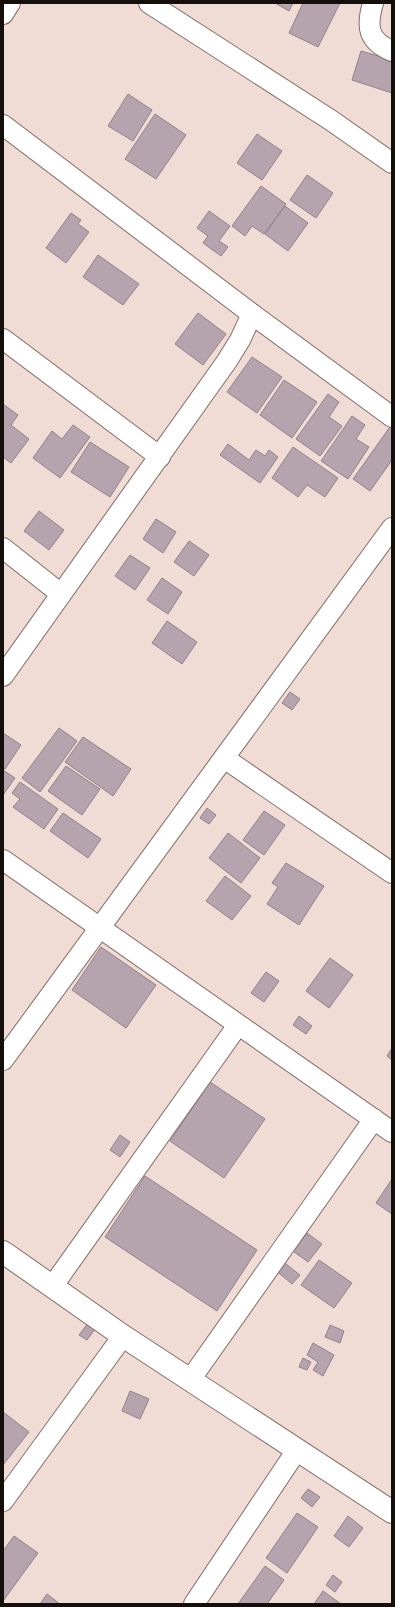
<svg xmlns="http://www.w3.org/2000/svg" width="395" height="1607" font-family="'IBM Plex Sans',sans-serif">
<style>
.building{fill:#b5a4ae;stroke:#91818b}
.lines{fill:none;stroke-linecap:round;stroke-linejoin:round}
.minor-casing{stroke:#7f6d66;stroke-width:22}
.tertiary-casing{stroke:#7f6d66;stroke-width:24}
.minor{stroke:#fff;stroke-width:20}
.tertiary{stroke:#fff;stroke-width:22}
</style>
<rect width="100%" height="100%" fill="#f1dcd5"/>
<g class="building">
<path d="M275,3H293L289,11Z"/>
<path d="M303,3H340L318,47L289,33Z"/>
<path d="M361,51L392,60V93L352,80Z"/>
<path d="M128,94L152,110L133,141L108,126Z"/>
<path d="M155,114L186,135L156,179L125,159Z"/>
<path d="M257,134L282,151L262,180L237,163Z"/>
<path d="M307,175L333,193L316,218L290,200Z"/>
<path d="M261,186L286,204L264,234L252,226L245,236L232,226Z"/>
<path d="M285,206L308,223L288,251L265,234Z"/>
<path d="M209,211L230,226L219,241L228,247L221,256L203,243L208,236L197,228Z"/>
<path d="M71,213L81,220L78,224L89,232L66,263L46,248Z"/>
<path d="M98,255L139,284L123,305L83,277Z"/>
<path d="M198,313L226,334L203,365L175,344Z"/>
<path d="M252,357L282,377L257,413L227,392Z"/>
<path d="M284,380L317,402L292,438L260,415Z"/>
<path d="M328,394L339,402L329,417L342,426L320,456L296,439Z"/>
<path d="M3,404L18,415L11,425L29,439L11,463L3,457Z"/>
<path d="M352,416L365,425L356,439L369,447L348,479L321,461Z"/>
<path d="M392,424V460L370,491L353,479Z"/>
<path d="M73,425L90,437L60,478L33,458L52,431L62,439Z"/>
<path d="M90,442L129,467L110,497L71,472Z"/>
<path d="M228,444L249,460L256,450L265,456L269,450L278,457L260,483L220,455Z"/>
<path d="M293,447L338,478L325,497L307,485L298,497L272,478Z"/>
<path d="M39,511L64,530L49,550L24,531Z"/>
<path d="M156,519L176,532L163,553L143,539Z"/>
<path d="M189,541L209,555L194,576L174,562Z"/>
<path d="M130,555L150,568L135,590L115,576Z"/>
<path d="M162,578L182,592L168,614L147,600Z"/>
<path d="M167,621L197,642L182,664L152,643Z"/>
<path d="M290,692L300,699L292,710L282,703Z"/>
<path d="M59,728L77,741L40,792L22,778Z"/>
<path d="M3,733L21,745L5,769L3,767Z"/>
<path d="M83,737L131,769L113,796L65,762Z"/>
<path d="M66,766L100,789L82,815L48,791Z"/>
<path d="M3,770L15,778L3,795Z"/>
<path d="M20,782L58,809L44,829L13,807L20,799L12,793Z"/>
<path d="M207,808L216,815L209,824L200,818Z"/>
<path d="M264,811L285,825L264,855L243,840Z"/>
<path d="M63,813L101,839L88,858L50,831Z"/>
<path d="M228,833L260,858L241,883L209,858Z"/>
<path d="M286,863L324,886L299,925L267,904L278,887L272,883Z"/>
<path d="M225,876L251,896L232,920L206,901Z"/>
<path d="M101,947L156,985L126,1028L72,990Z"/>
<path d="M330,958L353,975L329,1008L306,991Z"/>
<path d="M266,972L279,981L264,1002L251,993Z"/>
<path d="M299,1016L312,1026L306,1034L293,1025Z"/>
<path d="M392,1048V1060L387,1056Z"/>
<path d="M210,1082L265,1119L224,1178L170,1141Z"/>
<path d="M120,1135L130,1142L120,1157L110,1150Z"/>
<path d="M145,1176L257,1250L217,1311L105,1237Z"/>
<path d="M392,1179V1214L376,1203Z"/>
<path d="M307,1233L322,1244L308,1262L293,1251Z"/>
<path d="M281,1260L300,1275L292,1284L274,1269Z"/>
<path d="M319,1260L352,1283L334,1308L301,1285Z"/>
<path d="M88,1323L96,1328L87,1340L79,1335Z"/>
<path d="M330,1325L344,1331L340,1343L325,1337Z"/>
<path d="M313,1343L334,1355L323,1376L313,1370L318,1362L307,1355Z"/>
<path d="M303,1358L311,1362L307,1370L299,1367Z"/>
<path d="M130,1391L149,1399L140,1419L122,1411Z"/>
<path d="M3,1412L29,1432L3,1465Z"/>
<path d="M308,1489L320,1497L312,1507L301,1498Z"/>
<path d="M297,1513L318,1527L287,1573L266,1558Z"/>
<path d="M348,1516L363,1528L349,1547L334,1536Z"/>
<path d="M14,1536L38,1553L3,1601V1551Z"/>
<path d="M265,1566L284,1580L267,1604H238Z"/>
<path d="M333,1575L342,1582L335,1592L326,1585Z"/>
<path d="M323,1591L341,1604H314Z"/>
<path d="M47,1594L60,1604H40Z"/>
</g>
<g class="lines">
<defs>
<g id="minor">
<path d="M149,3L332,121L392,163"/>
<path d="M373,3C366,27 368,41 392,51"/>
<path d="M3,14L10,3"/>
<path d="M3,125L252,314L392,417"/>
<path d="M3,339L160,457"/>
<path d="M3,548L61,594"/>
<path d="M3,676L227,361L240,340L252,314"/>
<path d="M224,758L392,873"/>
<path d="M3,860L392,1132"/>
<path d="M3,1060L392,528"/>
<path d="M52,1287L238,1025"/>
<path d="M190,1380L374,1119"/>
<path d="M3,1501L123,1336"/>
<path d="M194,1604L297,1450"/>
</g>
<path id="tertiary" d="M3,1252L123,1336L392,1512"/>
</defs>
<use href="#minor" class="minor-casing"/>
<use href="#tertiary" class="tertiary-casing"/>
<use href="#minor" class="minor"/>
<use href="#tertiary" class="tertiary"/>
</g>
<rect width="395" height="1607" fill="none" stroke="#150f0c" stroke-width="8"/>
</svg>
